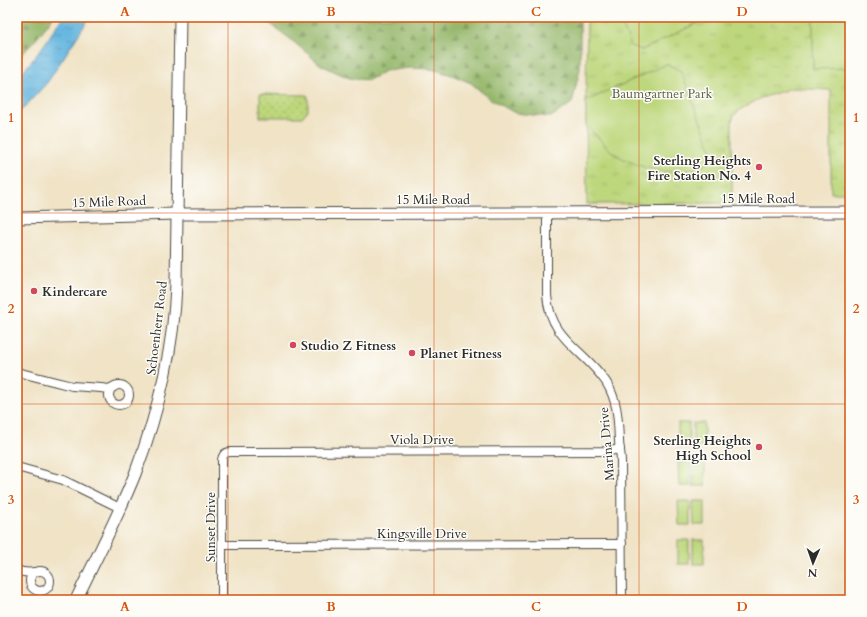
<svg xmlns="http://www.w3.org/2000/svg" width="867" height="617" font-family="Cardo,serif">
<style>
.grass{fill:url(#grass-dots);stroke:#748154}
.forest{fill:url(#forest-firs);stroke:#60724c}
.park{fill:url(#park-tufts);stroke:#748154}
.pitch{fill:#bdd77c;stroke:#748154}
.water{fill:url(#water-ripples);stroke:#487085}
.lines{fill:none;stroke-linecap:round;stroke-linejoin:round}
.minor-casing{stroke:#494742;stroke-width:10}
.secondary-casing{stroke:#494742;stroke-width:13}
.minor{stroke:#fff;stroke-width:8}
.secondary{stroke:#fff;stroke-width:11}
.grid{fill:none;stroke:#d5540f;stroke-width:1;stroke-opacity:0.55}
.poi-dot{fill:#d1495b;stroke:#fdfcf7;stroke-width:1.5}
.labels{text-anchor:middle;stroke-width:3;stroke-linejoin:round;paint-order:stroke}
.park-label{font-size:13px;fill:#575f43;stroke:#fdfcf7}
.poi-label{font-size:13px;font-weight:bold;fill:#2b2b2b;stroke:#fdfcf7;text-anchor:start}
.street-label{font-size:13px;fill:#2b2b2b;stroke:#fdfcf7}
.neatline{fill:none;stroke:#d5540f;stroke-width:1.5}
.grid-label{font-size:13px;text-anchor:middle;font-weight:bold;fill:#d5540f}
</style>
<defs>
<pattern id="grass-dots" width="8" height="8" patternUnits="userSpaceOnUse"><rect width="8" height="8" fill="#bdd77c"/><path d="M2 2h.1M6 6h.1" fill="none" stroke="#a3b96b" stroke-width="1.8" stroke-linecap="round"/></pattern>
<pattern id="forest-firs" width="22" height="20" patternUnits="userSpaceOnUse"><rect width="22" height="20" fill="#96b86c"/><path d="M5 1l3.5 6h-7zM16 11l3.5 6h-7z" fill="#7b9659"/></pattern>
<pattern id="park-tufts" width="24" height="20" patternUnits="userSpaceOnUse"><rect width="24" height="20" fill="#bdd77c"/><path d="M3 7l-1-3M5 7V3M7 7l1-3M15 17l-1-3M17 17v-4M19 17l1-3" fill="none" stroke="#a3b96b"/></pattern>
<pattern id="water-ripples" width="26" height="14" patternUnits="userSpaceOnUse"><rect width="26" height="14" fill="#64b5df"/><path d="M2 4q2-2 4 0t4 0M15 11q2-2 4 0t4 0" fill="none" stroke="#5393b5"/></pattern>
</defs>
<rect width="100%" height="100%" fill="#fdfcf7"/>
<filter id="ink" filterUnits="userSpaceOnUse"><feTurbulence type="fractalNoise" baseFrequency=".025" numOctaves="2"/><feDisplacementMap in="SourceGraphic" scale="8" xChannelSelector="R" yChannelSelector="G"/><feConvolveMatrix kernelMatrix="1 2 1 2 8 2 1 2 1" color-interpolation-filters="sRGB"/></filter>
<filter id="wash" filterUnits="userSpaceOnUse"><feTurbulence type="fractalNoise" baseFrequency=".012" numOctaves="4" result="noise"/><feDisplacementMap in="SourceGraphic" scale="16" xChannelSelector="R" yChannelSelector="G"/><feGaussianBlur stdDeviation="0.9" result="paint"/><feColorMatrix in="noise" values="0 0 0 0 0 0 0 0 0 0 0 0 0 0 0 0 0 1.4 0 .05"/><feComposite in="paint" operator="in"/></filter>
<g filter="url(#wash)">
<rect width="100%" height="100%" fill="#f0e3c6"/>
<path class="grass" d="M260,94L306,95L308,96V110L302,117H260Z"/>
<g class="forest">
<path d="M17,17H53L37,38L17,60Z"/>
<path d="M261,17H580V69L572,103L551,117L515,113L490,99L471,83L452,75L431,69L409,68L385,71L369,80L349,78L321,65L289,38Z"/>
</g>
<path class="park" d="M587,17H850V193H831V90L792,88L761,98L741,109L734,115L732,121V203L587,204L586,101Z"/>
<g class="pitch">
<path d="M619,17H710L642,50L631,46Z"/>
<path d="M813,17H850V68L813,69Z"/>
<path d="M667,64L681,71L715,159C706,164 690,171 680,172C658,173 627,164 610,150C602,142 594,133 586,125V101Z"/>
<rect x="678" y="423" width="11" height="24"/>
<rect x="693" y="423" width="11" height="24"/>
<path d="M678,462H690V486H679Z"/>
<rect x="693" y="462" width="12" height="24"/>
<path d="M678,501H690V525H679Z"/>
<path d="M693,501H705V525H694Z"/>
<rect x="678" y="540" width="11" height="24"/>
<rect x="693" y="540" width="11" height="24"/>
</g>
<path class="water" d="M62,17H90L47,83L17,115V77C35,60 49,38 62,17Z"/>
</g>
<g filter="url(#ink)">
<g class="lines">
<defs>
<g id="minor">
<path d="M547,213V295C550,340 584,349 606,382C618,401 618,419 619,440C619,447 621,454 621,462L622,600"/>
<path d="M17,372L56,382L72,386L101,388L108,389L114,387"/>
<circle cx="119" cy="395" r="10"/>
<path d="M17,467L63,480L120,508"/>
<path d="M222,545L622,544"/>
<path d="M17,570C23,573 28,573 35,572"/>
<circle cx="40" cy="581" r="10"/>
<path d="M222,600V460C223,454 225,452 231,452L609,451L620,449"/>
</g>
<g id="secondary">
<path d="M17,218L177,214L850,212"/>
<path d="M76,600C96,558 118,517 135,474C158,413 174,349 176,284L180,17"/>
</g>
</defs>
<use href="#minor" class="minor-casing"/>
<use href="#secondary" class="secondary-casing"/>
<use href="#minor" class="minor"/>
<use href="#secondary" class="secondary"/>
</g>
</g>
<path class="grid" d="M228,17V600M434,17V600M639,17V600M17,213H850M17,404H850"/>
<g class="poi-dot">
<circle cx="759" cy="167" r="4"/>
<circle cx="34" cy="291" r="4"/>
<circle cx="293" cy="345" r="4"/>
<circle cx="412" cy="353" r="4"/>
<circle cx="759" cy="447" r="4"/>
</g>
<g class="labels">
<g class="park-label">
<text x="662" y="98">Baumgartner Park</text>
</g>
<g class="poi-label">
<text x="751" y="165" text-anchor="end">Sterling Heights<tspan x="751" dy="15">Fire Station No. 4</tspan></text>
<text x="42" y="296">Kindercare</text>
<text x="301" y="350">Studio Z Fitness</text>
<text x="420" y="358">Planet Fitness</text>
<text x="751" y="445" text-anchor="end">Sterling Heights<tspan x="751" dy="15">High School</tspan></text>
</g>
<g class="street-label">
<text x="758" y="203">15 Mile Road</text>
<text x="433" y="204">15 Mile Road</text>
<text transform="translate(109 201) rotate(-2)" y="5">15 Mile Road</text>
<text transform="translate(156 328) rotate(-83)" y="5">Schoenherr Road</text>
<text x="422" y="444">Viola Drive</text>
<text transform="translate(606 444) rotate(-95)" y="5">Marina Drive</text>
<text transform="translate(210 527) rotate(-90)" y="5">Sunset Drive</text>
<text x="422" y="538">Kingsville Drive</text>
</g>
</g>
<rect width="867" height="617" fill="none" stroke="#fdfcf7" stroke-width="44"/>
<g transform="translate(813 563) rotate(182)" stroke="#fdfcf7" stroke-width="3" paint-order="stroke">
<path d="M0-3L7 15L0 10L-7 15Z" fill="#2b2b2b"/>
<text y="-6" font-size="11" font-weight="bold" text-anchor="middle" fill="#2b2b2b">N</text>
</g>
<rect x="22" y="22" width="823" height="573" class="neatline"/>
<g class="grid-label">
<text x="125" y="16">A</text>
<text x="331" y="16">B</text>
<text x="536" y="16">C</text>
<text x="742" y="16">D</text>
<text x="11" y="122">1</text>
<text x="856" y="122">1</text>
<text x="11" y="313">2</text>
<text x="856" y="313">2</text>
<text x="11" y="504">3</text>
<text x="856" y="504">3</text>
<text x="125" y="611">A</text>
<text x="331" y="611">B</text>
<text x="536" y="611">C</text>
<text x="742" y="611">D</text>
</g>
</svg>
